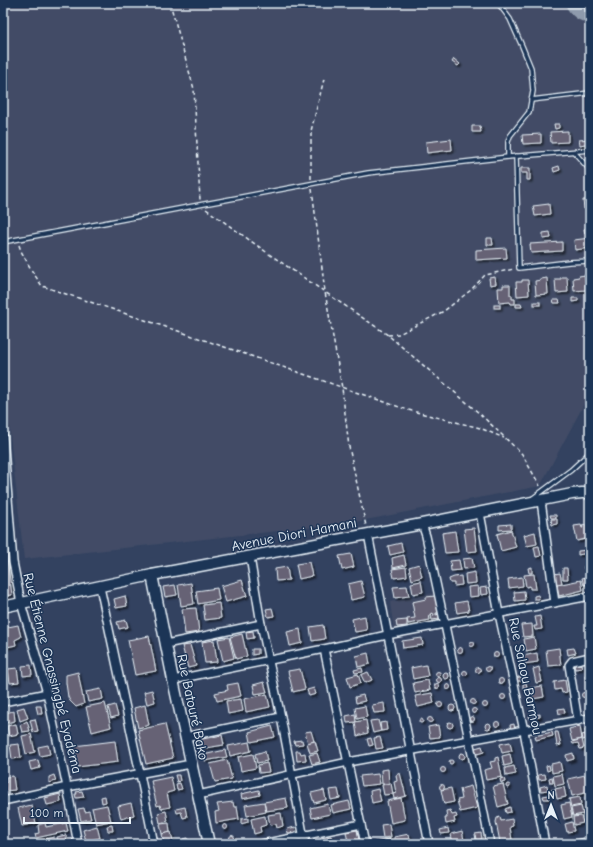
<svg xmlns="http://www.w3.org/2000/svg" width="593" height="847" font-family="'Comic Neue',sans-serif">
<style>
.built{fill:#424c66}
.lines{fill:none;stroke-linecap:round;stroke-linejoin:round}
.taxiway{stroke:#8e9aac;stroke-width:19}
.building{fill:#666275;stroke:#e8f1f8;filter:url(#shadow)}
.service-casing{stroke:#e8f1f8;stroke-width:6}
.minor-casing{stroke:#e8f1f8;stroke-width:10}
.secondary-casing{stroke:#e8f1f8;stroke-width:13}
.path{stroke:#e8f1f8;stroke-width:1.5;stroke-dasharray:4 3;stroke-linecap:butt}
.service{stroke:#1d3557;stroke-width:3.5}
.minor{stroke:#1d3557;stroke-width:7}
.secondary{stroke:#1d3557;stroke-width:10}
.labels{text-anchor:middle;stroke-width:3;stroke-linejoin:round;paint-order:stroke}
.street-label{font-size:14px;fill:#e8f1f8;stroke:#1d3557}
</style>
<defs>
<filter id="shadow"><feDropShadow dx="2" dy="2" stdDeviation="1" flood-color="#0009"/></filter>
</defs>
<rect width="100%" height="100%" fill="#334260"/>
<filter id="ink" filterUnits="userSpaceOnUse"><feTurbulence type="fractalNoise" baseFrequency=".025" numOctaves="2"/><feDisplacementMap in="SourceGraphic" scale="8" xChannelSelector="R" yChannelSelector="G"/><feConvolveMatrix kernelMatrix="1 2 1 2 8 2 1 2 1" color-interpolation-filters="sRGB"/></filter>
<g filter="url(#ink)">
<g class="built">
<path d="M3,3H590V393L540,486L350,523L24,559L3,372Z"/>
<path d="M434,593L439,620L394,630L390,602Z"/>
</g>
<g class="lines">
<path class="taxiway" d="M575,3C578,9 584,13 590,13"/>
</g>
<g class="building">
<path d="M454,59L460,64L458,66L452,62Z"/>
<path d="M554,124H559V128L555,129Z"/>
<path d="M472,126H480L481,132H472Z"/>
<path d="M568,131V142L551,143L550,132Z"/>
<path d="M541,134V143L523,144L522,135Z"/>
<path d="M451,139L452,150L427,153L426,142Z"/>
<path d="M590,139V143L580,145L579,140Z"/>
<path d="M559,166L560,170L554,172L553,168Z"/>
<path d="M521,168H530V180H527V173H521Z"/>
<path d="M583,200H590V209H584Z"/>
<path d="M549,204L550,214L535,216L533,206Z"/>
<path d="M590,228V234H585L584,229Z"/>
<path d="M550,232L551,238L543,239V233Z"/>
<path d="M487,238H492L493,245H487Z"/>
<path d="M590,238V248L575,250L574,240Z"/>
<path d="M562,242V251L531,253L530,244Z"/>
<path d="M506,248L507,258L476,260V250Z"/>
<path d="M585,275L586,290L574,291L573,278L579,277V276Z"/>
<path d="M495,277L496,284L490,285L489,278Z"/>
<path d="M561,277H567L568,292L556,293L555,279H561Z"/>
<path d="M547,278L548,294L536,295L535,281L541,280V279Z"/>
<path d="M522,280H528L529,295L517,296L516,282H522Z"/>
<path d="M503,285H510V295H512V299H515V304H511L510,302L499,303L498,288H503Z"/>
<path d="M572,298H578V301L572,302Z"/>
<path d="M553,300H559L560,303H554Z"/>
<rect x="534" y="302" width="6" height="3"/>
<path d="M516,304H521L522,307H516Z"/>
<rect x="494" y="305" width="6" height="3"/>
<path d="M550,515H556V518H551Z"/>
<path d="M551,519H557V524L552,525Z"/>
<path d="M590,523V538L577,541L574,526L581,525L582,528H583L582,526L587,525V527H588V524Z"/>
<path d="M511,524V529L499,530V525Z"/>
<path d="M474,528L477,551L467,552L464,529Z"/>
<path d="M3,530L12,595L3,596Z"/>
<path d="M511,530L516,547L501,551L497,534Z"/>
<path d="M455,531L458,552L445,553L442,533Z"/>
<path d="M535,532L537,544L527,546L524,535Z"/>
<path d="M401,543L403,552L390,555L388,546Z"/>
<path d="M539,546L541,556L536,557L534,547Z"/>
<path d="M588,550V553L578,555V551Z"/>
<path d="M351,554L354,567L342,570L339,556Z"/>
<path d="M404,555L406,565L393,568L392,558Z"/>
<path d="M472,558L474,568L464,569L463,559Z"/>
<path d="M459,560L461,570L451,571L450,561Z"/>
<path d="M309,562L312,576L299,579L296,564Z"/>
<path d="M419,564L422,577L412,580L409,567Z"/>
<path d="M588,565L589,568L584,569V566Z"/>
<path d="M287,567L289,580L276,581L275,569Z"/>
<path d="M406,567L407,576L394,578L392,569Z"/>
<path d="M532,567V573H529L528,568Z"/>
<path d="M563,568H567L568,579H563Z"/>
<path d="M475,572L476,583L466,584L465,574Z"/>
<path d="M560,573L562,583L557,584L554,574Z"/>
<path d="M534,574L536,589H530V586L526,587L524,575Z"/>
<path d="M461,576L462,585L454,586V583H450L449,579L454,577Z"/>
<path d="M590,576V584L584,585L582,578Z"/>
<path d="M522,577L523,586L509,588L508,579Z"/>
<path d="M242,580L247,596L226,602L221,586Z"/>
<path d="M581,580L583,590L559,596L557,585Z"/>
<path d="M361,581L365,597L351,600L348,584Z"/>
<path d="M421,581L423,592L413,594L411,583Z"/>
<path d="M191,583L194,604L181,606L178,585Z"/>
<path d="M175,585L177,595L165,597L163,587Z"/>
<path d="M407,586L409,596L395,598L393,587Z"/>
<path d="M478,586L479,596L469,597L468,587Z"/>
<path d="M487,587L488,594L481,595L480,588Z"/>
<path d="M217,588L219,600L198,604L196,591Z"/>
<path d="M524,591L525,600L515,601L514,592Z"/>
<path d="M538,595L539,599H534V596Z"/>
<path d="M125,596L127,606L116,608L114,599Z"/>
<path d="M435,596L438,613H436V615L439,614V619L432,620L431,616L434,615L433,613L431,614L432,615H429L430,620L408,624L407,619L415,618L412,602L426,599V597Z"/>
<path d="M467,601L469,611L457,613L455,603Z"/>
<path d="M219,603L221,618L205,620L203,605Z"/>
<path d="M196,608L199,632L185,634L182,609Z"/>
<path d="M272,608L274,616L268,617L266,609Z"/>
<path d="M365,616L367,630L355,632L352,619Z"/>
<path d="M540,616L542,629L535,630L534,626H537L535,617Z"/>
<path d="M126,620L128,627L119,629L117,622Z"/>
<path d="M407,620V626L397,627L396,621Z"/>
<path d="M532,624L533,636L523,637L521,625Z"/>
<path d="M18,625L21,637L15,640L16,645L3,648V628Z"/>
<path d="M323,625L325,639L312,641L310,627Z"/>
<path d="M514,628L515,633L512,634L510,629Z"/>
<path d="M300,629L302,643L290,646L287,632Z"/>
<path d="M253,631L254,638L247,639L246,632Z"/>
<path d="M242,634L247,656L236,659L230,637Z"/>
<path d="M149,636L156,671L135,675L128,640Z"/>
<path d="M229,637L234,658L223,661L218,639Z"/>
<path d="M534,637L536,649L526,651L524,639Z"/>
<path d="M422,638L423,645L403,648L402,641Z"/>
<path d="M214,640L217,662L205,663L202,642Z"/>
<circle cx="472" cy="644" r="2.5"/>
<path d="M190,645L196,666L188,668L182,646Z"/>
<circle cx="460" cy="650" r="2.5"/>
<path d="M559,648L561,665L548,666L546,650Z"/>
<path d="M574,648L576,653L568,655L567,649Z"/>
<path d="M252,649H258V654L252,655Z"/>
<circle cx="496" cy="655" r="2.5"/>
<path d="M368,653L370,664L358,667L356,656Z"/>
<path d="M537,653L538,662L524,664L523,656Z"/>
<path d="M581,664L582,668L575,669L574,665Z"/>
<path d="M31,665L32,675L23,676L22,666Z"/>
<path d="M426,665L428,676L413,679L411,668Z"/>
<circle cx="488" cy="669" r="2.5"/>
<path d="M539,667L542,682L536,683L533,669Z"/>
<circle cx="478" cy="670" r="2.5"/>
<path d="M17,668L19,682L10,683L8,669Z"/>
<path d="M362,668L363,672L355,673L354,670Z"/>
<path d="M300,669L305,689L293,692L288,671Z"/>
<circle cx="465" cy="673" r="2.5"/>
<circle cx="438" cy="674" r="2.5"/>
<path d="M78,672L84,704L76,707L70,701L68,697L66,683V675Z"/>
<path d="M368,672L372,680L365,683L361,675Z"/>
<circle cx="446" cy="676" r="3"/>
<path d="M358,674L361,683L350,687L347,677Z"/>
<path d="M585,676H588L590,682H586Z"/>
<path d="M518,677H521L522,681H517L516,678H518Z"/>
<circle cx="439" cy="680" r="2.5"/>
<circle cx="501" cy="681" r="2.5"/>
<path d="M428,680L430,690L415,693L413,683Z"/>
<path d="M565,680L567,692L562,693L561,689L555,690L554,682Z"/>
<path d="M264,682L267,692L255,694L253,685Z"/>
<path d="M238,683L241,696L217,701L215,693L228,690L227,685Z"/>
<path d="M526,683L527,687L523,688V684Z"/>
<circle cx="437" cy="686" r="2.5"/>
<circle cx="448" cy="687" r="2.5"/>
<path d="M542,686L544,697L533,699L530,688Z"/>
<path d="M314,688L316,694L309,696L307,690Z"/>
<path d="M101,689L103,699L88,702L86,692Z"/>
<path d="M152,690L155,702L147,704L144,692Z"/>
<circle cx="584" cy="695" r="2.5"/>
<path d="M432,693L434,703L418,707L415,696Z"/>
<path d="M267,694L270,707L246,712L244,699Z"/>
<circle cx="503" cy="697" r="2.5"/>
<path d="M363,695L365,701L356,703L355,697Z"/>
<path d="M241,699L243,711L228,714L226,701Z"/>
<circle cx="473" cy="702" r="2.5"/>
<circle cx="485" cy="705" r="2.5"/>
<circle cx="440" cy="705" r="2.5"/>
<path d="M105,703L111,727L92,732L86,707Z"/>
<path d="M384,703L385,712L374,713L372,705Z"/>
<circle cx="452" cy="708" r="3"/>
<path d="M115,705L118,716L111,718L108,707Z"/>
<path d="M145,705L149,725L138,728L134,708Z"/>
<path d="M36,706H41L42,714H38Z"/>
<path d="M365,706L367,717L357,719L355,708Z"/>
<path d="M24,707L28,718L20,721L17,709Z"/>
<path d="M564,708L565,713L559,714L558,709Z"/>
<circle cx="474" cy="711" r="2.5"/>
<path d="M14,711L15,721L6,723L4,713Z"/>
<path d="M355,714L356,722L347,723L346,716Z"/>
<path d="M540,714V717L530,719L529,716Z"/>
<circle cx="472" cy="719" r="2.5"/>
<circle cx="430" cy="720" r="2.5"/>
<circle cx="421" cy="721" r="2"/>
<path d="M35,719L38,731L33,732L30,720Z"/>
<path d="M366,720L368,733L357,736L355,722Z"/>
<path d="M378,720L381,731L373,733L370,721Z"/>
<path d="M27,721L30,731L22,732L20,725Z"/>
<circle cx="497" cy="724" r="2.5"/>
<path d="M386,722L387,730L381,731L380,723Z"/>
<circle cx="450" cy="725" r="3"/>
<circle cx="488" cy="726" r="3"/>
<path d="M16,724L18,734L9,736L7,726Z"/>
<path d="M165,724L173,758L146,764L138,730Z"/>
<path d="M514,724L515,729L511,730L510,725Z"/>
<path d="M438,725L440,737L430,738L428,727Z"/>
<path d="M272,726L275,737L251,742L249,732Z"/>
<path d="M580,726L582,739L572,741L569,729Z"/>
<path d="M590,729V741L587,742L585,730Z"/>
<path d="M311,731L314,741L308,743L305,732Z"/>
<path d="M552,732L553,736L536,740L535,736Z"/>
<path d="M555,732H558L561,745L557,746Z"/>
<path d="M31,734L35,752L26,754L22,736Z"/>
<path d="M585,734L586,739L583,740L582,735Z"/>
<path d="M222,735L224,745L200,749L198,740Z"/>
<path d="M380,737L383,748L376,749L374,738Z"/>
<path d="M371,738L373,745L369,746L367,739Z"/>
<path d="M582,739L584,748L580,749L578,743L573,744L572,742Z"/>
<path d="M302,740L303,744L295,745L294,741Z"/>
<path d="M115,741L118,762L77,767L74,746Z"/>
<path d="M315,741L318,751L310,753L307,743Z"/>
<path d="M249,742L251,751L230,756L228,746Z"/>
<path d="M510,742L512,751L502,753L500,744Z"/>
<path d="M19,744L21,758L12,759L10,745Z"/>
<path d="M48,745L50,754L40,756L38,747Z"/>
<path d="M482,746L484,752L477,754L475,748Z"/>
<path d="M225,750L227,757L205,761L203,755Z"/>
<path d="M265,751L267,761L257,763L255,754Z"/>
<path d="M296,751H300L301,754L305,753L306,760L297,761Z"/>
<path d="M317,753L320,762L312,764L309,755Z"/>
<path d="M573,753L574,759L567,761L566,755Z"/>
<circle cx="462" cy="756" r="3"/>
<path d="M253,754L256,768L241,771L238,757Z"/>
<path d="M510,754L512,764L504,766L502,756Z"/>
<path d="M498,757L502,777L486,780L484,770L492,768L490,762L495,761V758Z"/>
<circle cx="451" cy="762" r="2"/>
<path d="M38,760L40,768L31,770L29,762Z"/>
<path d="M227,760L232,779L215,782L210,764Z"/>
<path d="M560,762L562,771L552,773L551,764Z"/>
<path d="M267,763L269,772L259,773L258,765Z"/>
<path d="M549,765L550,770L547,771L546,766Z"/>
<path d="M514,766L516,774L506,776L505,768Z"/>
<circle cx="443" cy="770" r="2.5"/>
<path d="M388,769L389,784H382L381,770Z"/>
<path d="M400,773L406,796L394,799L393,794L396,793L394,782L397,781L396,775Z"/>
<path d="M378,774L380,784L362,786L360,776Z"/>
<path d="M545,774L546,779L539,780L538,775Z"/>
<path d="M562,774L564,784L555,786L553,776Z"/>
<path d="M54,775L56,781L49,783V777Z"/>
<path d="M175,775H179L180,781L177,782Z"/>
<path d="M585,775L589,792L572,796L568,779Z"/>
<path d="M13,776L15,790L6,791L5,783L7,782L6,777Z"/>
<path d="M171,777L174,791L167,793L170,807L161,809L160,805L157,806L151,781Z"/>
<path d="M552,777L553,783H550L549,778Z"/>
<path d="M504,778L505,782L501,783L500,779Z"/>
<path d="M180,783L182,789L177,790L176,784Z"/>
<path d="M391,783L393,794L384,795L382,785Z"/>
<circle cx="508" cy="786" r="2"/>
<path d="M503,784L508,804L498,807L493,786Z"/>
<circle cx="442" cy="787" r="2.5"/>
<path d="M547,785L548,790L541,791L540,787Z"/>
<path d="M471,786L477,808L460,812L457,800L462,799L460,789Z"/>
<path d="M564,787L566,797L557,799L555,789Z"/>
<path d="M451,788L454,802L444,804L441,790Z"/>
<path d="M338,789L340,798L331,800L329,790Z"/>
<path d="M378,789L381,801L372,803L370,791Z"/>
<path d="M555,789V795H552L551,790Z"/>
<path d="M259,790L260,795L242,799L241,794Z"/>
<path d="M324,790L326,800L314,803L311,793Z"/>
<path d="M82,791L84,797L76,798L75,794H77L76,792Z"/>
<path d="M60,794L61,802L47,805L45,798Z"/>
<path d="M549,795V799H544L543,796Z"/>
<path d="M105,796L106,802L102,803L101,797Z"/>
<path d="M580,797L581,805L571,807L569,799Z"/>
<path d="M286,798L288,808L266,811L264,802Z"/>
<path d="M401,798L405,820L391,823L387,801Z"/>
<path d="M349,801L351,809L333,813L331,805Z"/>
<path d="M233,802L234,807H237L239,819L216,823L215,812L219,811L217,804Z"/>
<path d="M264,802L266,812L247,816L245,805Z"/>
<path d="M131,803L134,815L121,819L118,806Z"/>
<path d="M569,803L572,817L564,819L561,805Z"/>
<path d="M328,804L330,814L312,818L310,808Z"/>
<path d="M32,805L36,823L22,826L18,808Z"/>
<path d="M107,805L111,821L96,824L92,808Z"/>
<path d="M581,806L583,814L573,816L571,808Z"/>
<path d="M185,807L187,817L183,818L181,812L177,813L176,809Z"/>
<path d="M510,807L511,812L506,813L505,809Z"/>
<path d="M84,808L85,812L89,811L91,819L81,821L78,809Z"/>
<path d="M450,810L452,815L456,814L457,817L454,818L455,822L446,824L445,818H447L446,811Z"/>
<path d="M166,811L168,821L160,823L158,813Z"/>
<path d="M281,813L283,826L277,828L276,824L270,825L268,815Z"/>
<path d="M590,813V822L584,823L583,814Z"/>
<path d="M265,816L266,825L260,827L261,832L254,834L251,819Z"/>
<path d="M581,816L583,823L574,825L573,817Z"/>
<path d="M500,817L501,821L512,819L513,826L510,827L512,840L500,842L496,822L497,818Z"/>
<path d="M248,818V822L241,824V819Z"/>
<path d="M572,822L574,831L567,832L565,824Z"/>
<path d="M45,823L46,827L66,823L68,831L36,838L35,834L39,833L38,825Z"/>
<path d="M169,823L170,833L162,834L160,824Z"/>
<path d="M389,824L391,837L383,838L381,825Z"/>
<circle cx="225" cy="827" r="2.5"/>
<path d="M112,825L113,831H108L107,826Z"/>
<path d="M97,826L100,838L86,841L83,830Z"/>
<path d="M295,827L296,832L288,833L287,829Z"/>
<path d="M448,828L449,833L441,834L440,830Z"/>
<path d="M357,830L359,840L348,842L346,832Z"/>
<path d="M462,831L465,844H453L451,834Z"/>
<path d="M171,832L173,841L164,843L162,834Z"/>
<path d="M481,833L482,839L476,840L475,834Z"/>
<path d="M409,834L411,844H396L394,837Z"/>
<path d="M66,835L67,844H58L57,837Z"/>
<circle cx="232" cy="838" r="2.5"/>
<path d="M331,836L332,840L322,842L321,838Z"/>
<path d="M54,837L55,843L46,844L45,839Z"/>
<path d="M188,838L189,842L184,844L183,839Z"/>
<path d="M390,839L391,844H374V842Z"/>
<path d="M39,840L40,844H23Z"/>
<path d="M226,841V844H219L218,842Z"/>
</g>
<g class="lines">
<defs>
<g id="service">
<path d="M498,3L510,19L522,46L531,68L533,91L529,112L510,136L508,142V157"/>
<path d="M531,100L590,93"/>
<path d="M574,152L590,170"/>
<path d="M516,156L519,268L569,262L590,261"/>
<path d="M3,242L368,173L508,157L590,150"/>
<path d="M532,499L571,470L586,456L590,451"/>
</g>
<g id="minor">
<path d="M3,435L13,562L21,603L47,693L67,787L78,844"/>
<path d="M541,501L555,603"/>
<path d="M480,513L499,614L524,731L545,844"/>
<path d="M422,524L426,536C448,639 470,741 490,844"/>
<path d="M368,534L429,844"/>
<path d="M250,557L261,624L281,717L305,844"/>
<path d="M100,587L140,774L154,844"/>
<path d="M166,644L261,624"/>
<path d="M324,649L365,844"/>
<path d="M173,680L324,649L387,635L590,596"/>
<path d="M3,702L47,693"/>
<path d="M578,721L569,665L572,661L590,657"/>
<path d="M185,737L281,717"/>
<path d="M198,795L348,762L590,718"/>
<path d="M3,801L67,787L191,764"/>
<path d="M3,843V844"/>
<path d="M262,844L361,824"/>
<path d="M577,844L590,841"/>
</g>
<g id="secondary">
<path d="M152,575L173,680L209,844"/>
<path d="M3,607L152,575L422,524L572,494L582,493H590"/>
</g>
</defs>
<use href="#service" class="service-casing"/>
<use href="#minor" class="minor-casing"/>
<use href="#secondary" class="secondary-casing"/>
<g class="path">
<path d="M170,3L194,89L200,200"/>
<path d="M311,179V131L324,79"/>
<path d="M312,189L325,292L342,388L349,447L366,526"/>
<path d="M206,209L269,254L388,335L480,414L522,454L540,486"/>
<path d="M19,245L21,251L32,271L42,286L181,332L408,410L480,428L504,438"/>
<path d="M388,335L399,334L444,311L471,290L485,275L514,269"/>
</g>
<use href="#service" class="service"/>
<use href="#minor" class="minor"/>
<use href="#secondary" class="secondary"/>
</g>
</g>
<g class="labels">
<g class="street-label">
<text transform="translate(294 534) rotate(-11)" y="5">Avenue Diori Hamani</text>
<text transform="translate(53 673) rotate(76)" y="5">Rue Étienne Gnassingbé Eyadéma</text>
<text transform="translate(526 676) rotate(78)" y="5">Rue Salaou Barmou</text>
<text transform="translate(193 707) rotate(78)" y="5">Rue Batouré Bako</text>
</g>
</g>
<rect width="593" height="847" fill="none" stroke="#1d3557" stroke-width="16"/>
<rect x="8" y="8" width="577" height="831" fill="none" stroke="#e8f1f8" stroke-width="1.5" filter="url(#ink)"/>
<g transform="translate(551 805)" stroke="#1d3557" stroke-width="3" paint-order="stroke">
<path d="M0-3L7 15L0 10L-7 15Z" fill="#e8f1f8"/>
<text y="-6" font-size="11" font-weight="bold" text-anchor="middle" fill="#e8f1f8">N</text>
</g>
<path d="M24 817v6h106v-6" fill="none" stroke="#e8f1f8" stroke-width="2"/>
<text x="30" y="817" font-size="12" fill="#e8f1f8" stroke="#1d3557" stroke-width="3" paint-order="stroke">100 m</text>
</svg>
